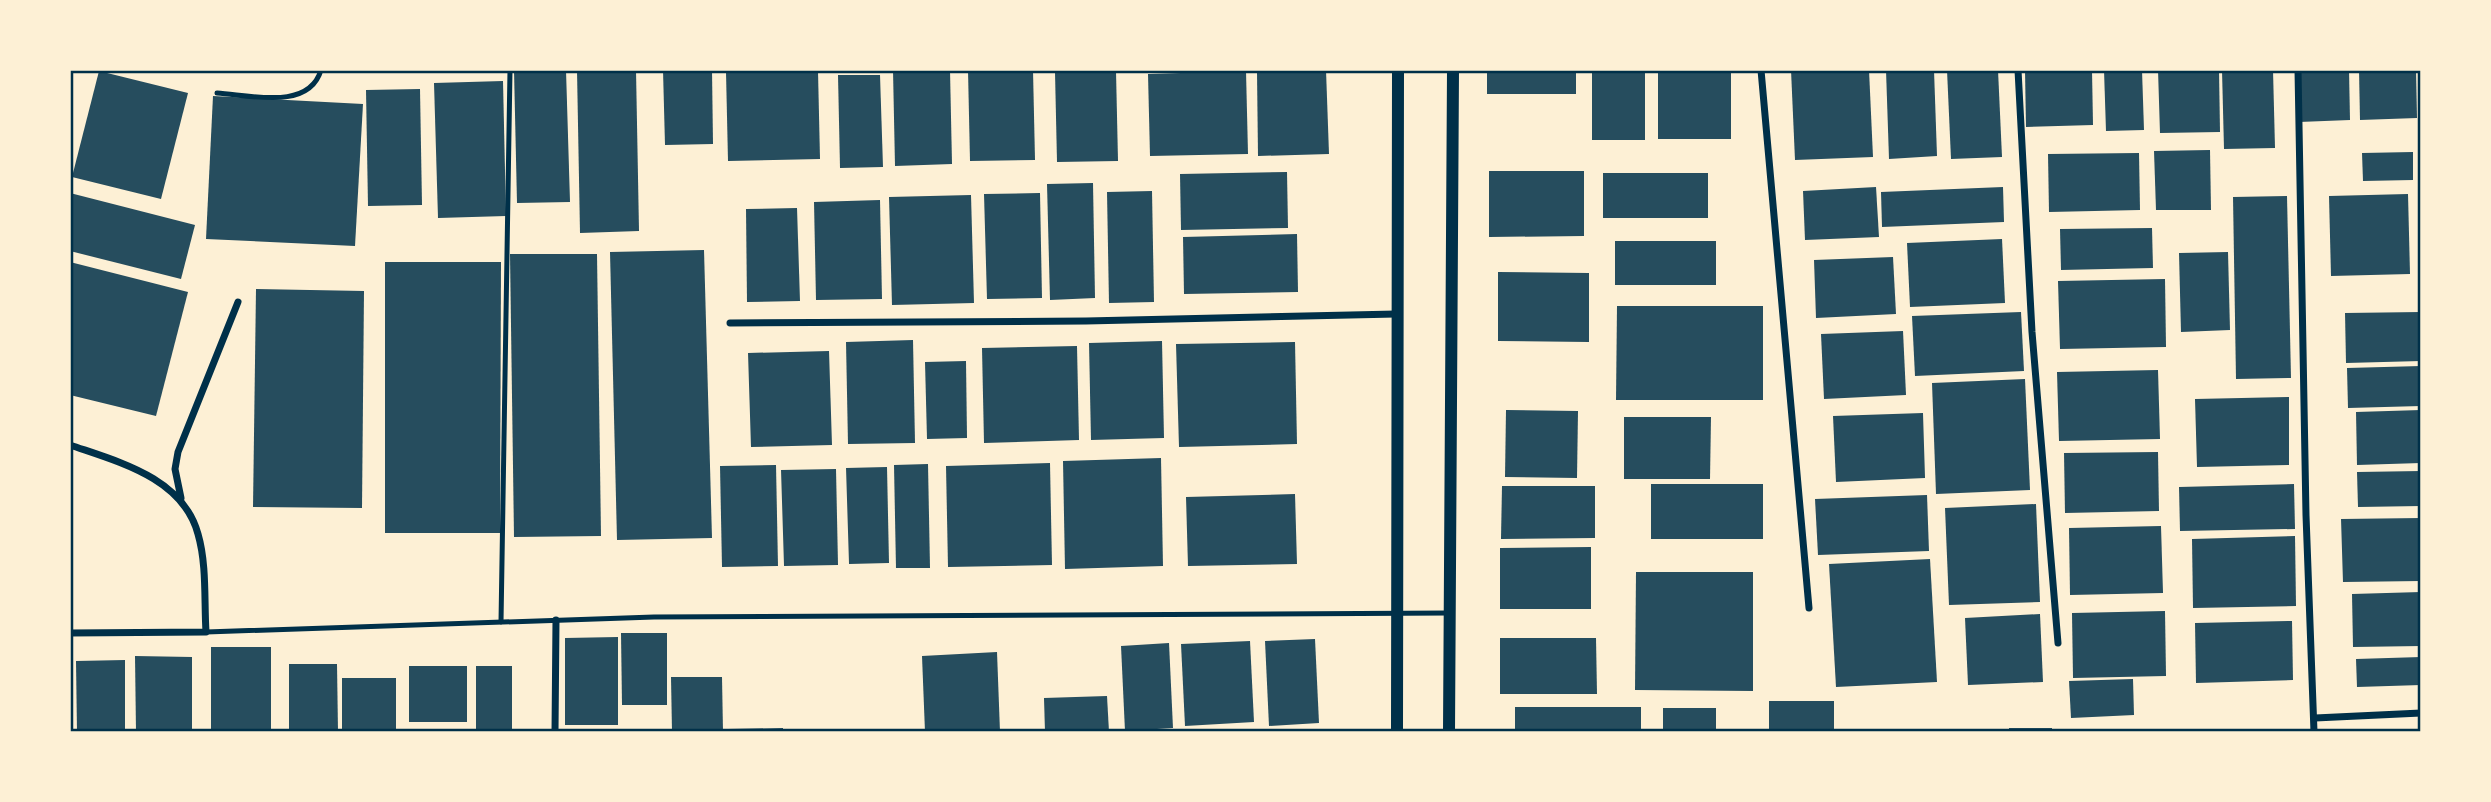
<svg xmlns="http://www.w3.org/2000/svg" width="2491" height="802" font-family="'Zilla Slab',serif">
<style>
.building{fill:#264d5e}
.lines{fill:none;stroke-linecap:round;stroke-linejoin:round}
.service{stroke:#003049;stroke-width:5}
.minor{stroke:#003049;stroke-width:7}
.tertiary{stroke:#003049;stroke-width:12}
.neatline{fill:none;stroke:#003049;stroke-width:2.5}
</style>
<rect width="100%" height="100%" fill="#fdf0d5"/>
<g class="building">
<path d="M514,70H566L570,202L517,203Z"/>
<path d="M577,70H636L639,231L580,233Z"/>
<path d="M663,70H712L713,144L665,145Z"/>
<path d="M893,70H950L952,164L895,166Z"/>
<path d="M968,70H1033L1035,160L970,161Z"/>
<path d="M1326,70L1329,154L1258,156L1257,72Z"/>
<rect x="1487" y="70" width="89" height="24"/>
<rect x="1592" y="70" width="53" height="70"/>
<rect x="1658" y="70" width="73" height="69"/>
<path d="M1791,70H1869L1873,157L1795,160Z"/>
<path d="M1886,70H1934L1937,156L1889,159Z"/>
<path d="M1947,70H1998L2002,157L1951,159Z"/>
<path d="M2025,70H2092L2093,125L2026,127Z"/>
<path d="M2104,70H2142L2144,130L2106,131Z"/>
<path d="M2158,70H2219L2220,132L2160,133Z"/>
<path d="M2222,70H2273L2275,148L2224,149Z"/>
<path d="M2298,70H2349L2350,120L2299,122Z"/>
<path d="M2359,70H2416L2417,118L2360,120Z"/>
<path d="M99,71L188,93L161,199L72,177Z"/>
<path d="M818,71L820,159L728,161L726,72Z"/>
<path d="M1116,71L1118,161L1057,162L1055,72Z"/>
<path d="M1246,71L1248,154L1150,156L1148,74Z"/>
<path d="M838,75H880L883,167L840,168Z"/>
<path d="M503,81L506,216L438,218L434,83Z"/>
<path d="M420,89L422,205L368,206L366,90Z"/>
<path d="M213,96L363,104L355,246L206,239Z"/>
<path d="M2210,150L2211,210H2156L2154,151Z"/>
<path d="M2413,152V180L2363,181L2362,153Z"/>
<path d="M2139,153L2140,210L2049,212L2048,154Z"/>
<path d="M1489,171H1584V236L1489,237Z"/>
<path d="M1287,172L1288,228L1181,230L1180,174Z"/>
<rect x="1603" y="173" width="105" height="45"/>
<path d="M1093,183L1095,298L1050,300L1047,184Z"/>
<path d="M1876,187L1879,237L1805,240L1803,191Z"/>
<path d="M2003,187L2004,222L1882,227L1881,192Z"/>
<path d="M1152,191L1154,302L1109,303L1107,192Z"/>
<path d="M70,193L195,225L181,279L70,251Z"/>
<path d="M1040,193L1042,298L987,299L984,194Z"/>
<path d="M2408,194L2410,274L2331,276L2329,196Z"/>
<path d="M971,195L974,303L892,305L889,197Z"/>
<path d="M2287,196L2291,378L2236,379L2233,197Z"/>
<path d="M880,200L882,299L816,300L814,202Z"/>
<path d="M797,208L800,301L747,302L746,209Z"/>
<path d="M2152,228L2153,268L2061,270L2060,229Z"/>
<path d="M1297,234L1298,292L1184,294L1183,237Z"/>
<path d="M2002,239L2005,303L1910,307L1907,243Z"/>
<rect x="1615" y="241" width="101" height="44"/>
<path d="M704,250L712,538L617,540L610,252Z"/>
<path d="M2228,252L2230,330L2181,332L2179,253Z"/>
<path d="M510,254H597L601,536L514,537Z"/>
<path d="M1893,257L1896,314L1816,318L1814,260Z"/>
<path d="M70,262L188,292L156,416L70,395Z"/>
<path d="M385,262H501L500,533H385Z"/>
<path d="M1498,272L1589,273V342L1498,341Z"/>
<path d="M2165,279L2166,347L2060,349L2058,281Z"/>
<path d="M256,289L364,291L362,508L253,507Z"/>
<path d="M1617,306H1763V400H1616Z"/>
<path d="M2021,312L2024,371L1915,376L1912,316Z"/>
<path d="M2421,312V361L2346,363L2345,313Z"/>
<path d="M1903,331L1906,395L1824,399L1821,334Z"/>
<path d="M913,340L915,443L848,444L846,342Z"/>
<path d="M1162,341L1164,438L1091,440L1089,343Z"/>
<path d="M1295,342L1297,444L1179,447L1176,344Z"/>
<path d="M1077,346L1079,440L984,443L982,348Z"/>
<path d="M829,351L832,445L751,447L748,353Z"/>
<path d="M966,361L967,438L927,439L925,362Z"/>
<path d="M2421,366V406L2348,408L2347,368Z"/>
<path d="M2158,370L2160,439L2059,441L2057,372Z"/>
<path d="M2025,379L2030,490L1936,494L1932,383Z"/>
<path d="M2289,397V465L2197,467L2195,399Z"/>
<path d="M1506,410L1578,411L1577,478L1505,477Z"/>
<path d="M2421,410V463L2357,465L2356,412Z"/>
<path d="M1923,413L1925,478L1836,482L1833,416Z"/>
<path d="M1624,417H1711L1710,479H1624Z"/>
<path d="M2158,452L2159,511L2065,513L2064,453Z"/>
<path d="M1161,458L1163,566L1065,569L1063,461Z"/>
<path d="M1050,463L1052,565L948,567L946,466Z"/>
<path d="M928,464L930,568H896L894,465Z"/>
<path d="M776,465L778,566L722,567L720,466Z"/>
<path d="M887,467L889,563L849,564L846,468Z"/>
<path d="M836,469L838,565L784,566L781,470Z"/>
<path d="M2421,471V506L2358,507L2357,472Z"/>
<rect x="1651" y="484" width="112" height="55"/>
<path d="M2294,484L2295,529L2180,531L2179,487Z"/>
<path d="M1502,486H1595V538L1501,539Z"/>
<path d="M1295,494L1297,564L1188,566L1186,497Z"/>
<path d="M1927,495L1929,551L1818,555L1815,499Z"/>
<path d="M2036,504L2040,602L1949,605L1945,508Z"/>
<path d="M2421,518V581L2343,582L2341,519Z"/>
<path d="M2161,526L2163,593L2070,595L2069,528Z"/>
<path d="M2295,536L2296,606L2193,608L2192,539Z"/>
<path d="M1591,547V609H1500V548Z"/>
<path d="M1930,559L1937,682L1836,687L1829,564Z"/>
<path d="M1636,572H1753V691L1635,690Z"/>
<path d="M2421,592V646L2353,647L2352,594Z"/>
<path d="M2165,611L2166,676L2073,678L2072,613Z"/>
<path d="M2040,614L2043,682L1968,685L1965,618Z"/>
<path d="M2292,621L2293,680L2196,683L2195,623Z"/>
<path d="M621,633H667V705H622Z"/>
<path d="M618,637V725H565V638Z"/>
<path d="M1500,638H1596L1597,694H1500Z"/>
<path d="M1315,639L1319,723L1269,726L1265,641Z"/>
<path d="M1250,641L1254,722L1185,726L1181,644Z"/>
<path d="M1169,643L1173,728L1125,731L1121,646Z"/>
<rect x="211" y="647" width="60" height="85"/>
<path d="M997,652L1000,732H925L922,656Z"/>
<path d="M135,656L192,657V732H136Z"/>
<path d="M2421,657V685L2357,687L2356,659Z"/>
<path d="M125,660V732H77L76,661Z"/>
<path d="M289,664H337L338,732H289Z"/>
<rect x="409" y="666" width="58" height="56"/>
<rect x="476" y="666" width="36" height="66"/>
<path d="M671,677H722L723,732H672Z"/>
<rect x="342" y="678" width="54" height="54"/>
<path d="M2133,679L2134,715L2071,718L2069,681Z"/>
<path d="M1107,696L1109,732H1045L1044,698Z"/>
<rect x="1769" y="701" width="65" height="31"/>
<rect x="1515" y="707" width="126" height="25"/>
<rect x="1663" y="708" width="53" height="24"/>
<path d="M783,728V732H728V729Z"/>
<rect x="2009" y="728" width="43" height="4"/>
</g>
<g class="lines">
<g class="service">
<path d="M217,93C250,95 309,111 321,70"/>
<path d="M501,622L510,70"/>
<path d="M206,632L654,617L1449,613"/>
</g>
<g class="minor">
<path d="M1761,70L1809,608"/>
<path d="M2018,70L2032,332L2058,643"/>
<path d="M2298,70L2306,515L2314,732"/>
<path d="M730,323L1086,321L1396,314"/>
<path d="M70,445C119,462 183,478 198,534C207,565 204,601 206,632L70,633"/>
<path d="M181,498L175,469L178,452L238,302"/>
<path d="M2315,718L2421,713"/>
<path d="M555,732L556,620"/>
</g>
<g class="tertiary">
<path d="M1397,732L1398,70"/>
<path d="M1449,732L1453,70"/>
</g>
</g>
<rect width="2491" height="802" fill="none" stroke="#fdf0d5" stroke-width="144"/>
<rect x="72" y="72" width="2347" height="658" class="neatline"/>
</svg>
